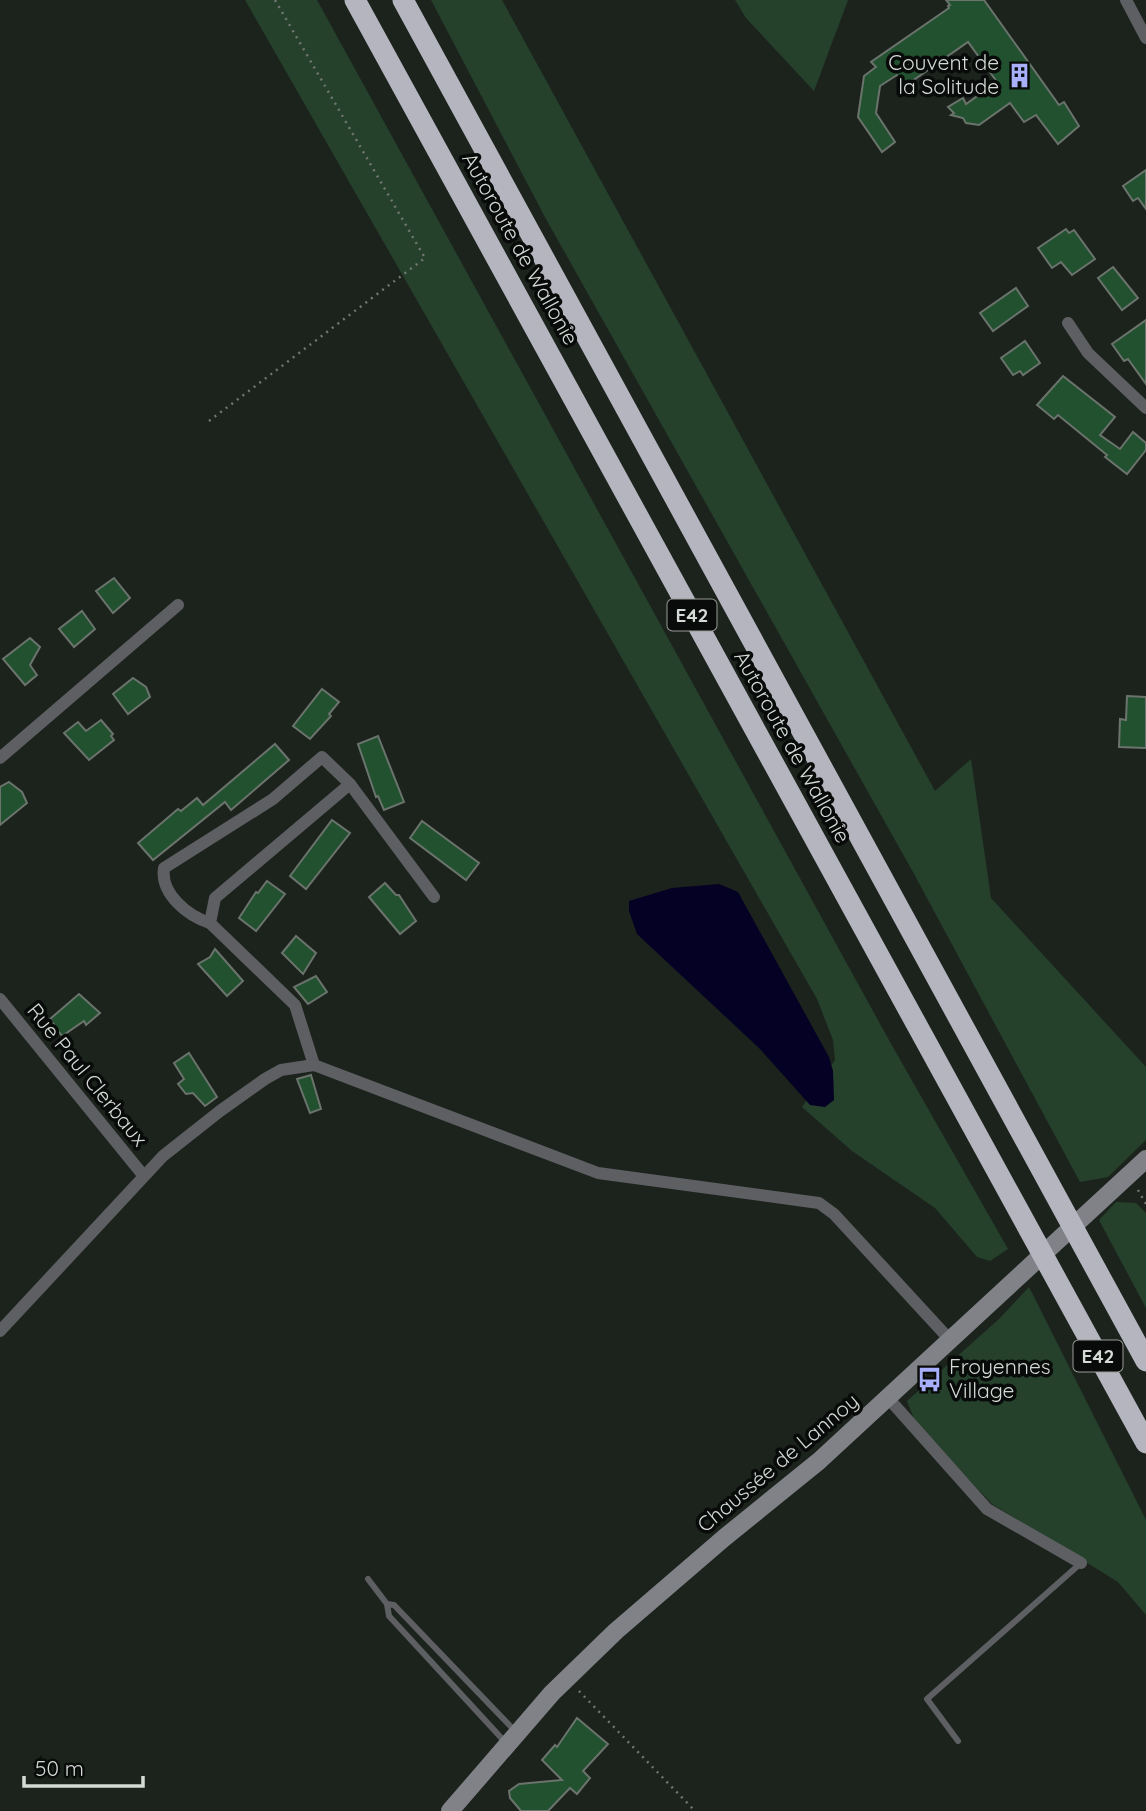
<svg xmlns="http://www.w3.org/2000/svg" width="1146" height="1811" font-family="Quicksand,sans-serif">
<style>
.green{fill:#25412c}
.water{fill:#050125}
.building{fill:#225130;stroke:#6b736d;stroke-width:2}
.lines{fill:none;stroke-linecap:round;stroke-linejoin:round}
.path{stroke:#707671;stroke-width:2.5;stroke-dasharray:2 5;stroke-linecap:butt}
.lane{stroke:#5e5f63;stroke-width:6}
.street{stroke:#5e5f63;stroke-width:12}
.secondary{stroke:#818288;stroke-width:18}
.highway{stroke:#b4b5bf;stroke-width:21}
.labels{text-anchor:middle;stroke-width:7;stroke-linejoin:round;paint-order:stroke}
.shield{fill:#080b09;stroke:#989c98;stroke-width:2}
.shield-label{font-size:19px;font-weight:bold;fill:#d5dad6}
.poi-label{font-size:21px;fill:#d5dad6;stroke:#080b09;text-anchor:end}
.street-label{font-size:21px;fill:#d5dad6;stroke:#080b09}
</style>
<rect width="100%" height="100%" fill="#1c231d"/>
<g class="green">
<path d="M245,0H317L890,1042L1008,1249L990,1261L977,1257L935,1208L852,1151L802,1107L835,1060L833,1040L817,999Z"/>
<path d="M431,0H502L935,791L971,759L991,898L1146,1067V1140L1108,1177L1080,1182L913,872L546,219Z"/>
<path d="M735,0H848L814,91L746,18Z"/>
<path d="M1116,1202L1136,1203L1146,1213V1308L1099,1220Z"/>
<path d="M1029,1287L1146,1520V1615L1118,1582L992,1504L916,1424L907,1401L999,1319Z"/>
</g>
<path class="water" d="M719,884L738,892L829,1057L833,1071L834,1100L825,1107L810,1105L759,1048L637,934L629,911V901L672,888Z"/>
<g class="building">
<path d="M946,0H984L1059,105L1064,102L1079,126L1058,144L1036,115L1024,122L1010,103L979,125L966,123L963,118L951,115L954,113L948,107L963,98L966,104L997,82L968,42L905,86L897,75L880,86L876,113L895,142L882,152L858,117L864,76L876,67L871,62L949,8L948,6L950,5Z"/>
<path d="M1146,170V209L1138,198L1133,201L1123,186Z"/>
<path d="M1066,229L1069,233L1074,230L1095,259L1072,275L1061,262L1052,268L1038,248Z"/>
<path d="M1113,267L1138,298L1122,310L1098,278Z"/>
<path d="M1016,288L1028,306L993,331L980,313Z"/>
<path d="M1146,320V384L1128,359L1124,361L1112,344Z"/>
<path d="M1025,341L1040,363L1023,375L1020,371L1013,375L1001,358Z"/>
<path d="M1063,376L1115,417L1100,435L1120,449L1133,432L1146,443V450L1127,474L1105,457L1107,455L1058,415L1054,419L1037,405Z"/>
<path d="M114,578L130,598L113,613L96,591Z"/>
<path d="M82,611L95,629L74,647L59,629Z"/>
<path d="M30,638L40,647L30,665L37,675L25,685L3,659Z"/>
<path d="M133,678L146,687L150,697L128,714L113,694Z"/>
<path d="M322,689L339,702L329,714L331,716L310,739L293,726Z"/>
<path d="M1127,696L1146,697V748L1119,747L1120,719L1126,720Z"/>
<path d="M101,720L113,734L111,736L114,740L89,760L64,733L78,722L86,731Z"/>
<path d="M378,736L404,802L384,810L378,796L376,797L358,744Z"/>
<path d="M275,744L289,760L231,810L225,802L153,860L138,843L178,809L181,811L197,798L203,805Z"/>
<path d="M9,782L22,792L27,803L0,825V787Z"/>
<path d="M332,820L350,833L306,889L290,876Z"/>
<path d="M422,821L479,863L466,880L410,838Z"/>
<path d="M267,881L285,894L256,931L239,918L256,892L258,893Z"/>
<path d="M385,883L396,895H399L416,921L400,934L369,897Z"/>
<path d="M296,936L316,953L303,974L282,953Z"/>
<path d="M215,949L243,981L227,996L198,964L210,957Z"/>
<path d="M316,976L327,992L308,1004L294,987Z"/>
<path d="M79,994L100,1013L86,1025L84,1021L62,1036L50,1019Z"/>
<path d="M189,1053L217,1097L205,1106L193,1093L186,1094L178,1084L184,1079L174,1063Z"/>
<path d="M311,1075L321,1109L310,1113L297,1079Z"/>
<path d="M577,1718L608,1744L583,1771L590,1778L577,1794L570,1788L548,1811H521L510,1798L509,1791L519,1784L562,1780L542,1760L555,1745L557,1747Z"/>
</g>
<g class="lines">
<g class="path">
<path d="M209,421L425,258L275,0"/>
<path d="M1138,1190L1146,1204"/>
<path d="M579,1691L695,1811"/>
</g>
<g class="lane">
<path d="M368,1579L387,1604"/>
<path d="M958,1741L927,1699L1081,1563"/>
<path d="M506,1743L389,1616L387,1604L394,1605L515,1731"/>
</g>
<g class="street">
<path d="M1126,0L1146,38"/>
<path d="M1068,323L1088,353L1146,408"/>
<path d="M0,758L178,605"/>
<path d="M210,923C188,916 160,894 164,868L273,799L322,757L350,784"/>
<path d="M0,999L143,1175"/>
<path d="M314,1065L295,1005L210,923L215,898L350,784L434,897"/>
<path d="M0,1331L163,1156L220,1111L265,1079L281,1070L314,1065L598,1173L819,1203L834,1214L951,1341"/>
<path d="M889,1399L987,1509L1081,1563"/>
</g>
<path class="secondary" d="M450,1811L552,1693L616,1631L724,1538L819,1461L1146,1159"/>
<g class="highway">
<path d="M355,0L1146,1443"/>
<path d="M403,0L1146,1361"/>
</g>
</g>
<defs>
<symbol id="building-bare" viewBox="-9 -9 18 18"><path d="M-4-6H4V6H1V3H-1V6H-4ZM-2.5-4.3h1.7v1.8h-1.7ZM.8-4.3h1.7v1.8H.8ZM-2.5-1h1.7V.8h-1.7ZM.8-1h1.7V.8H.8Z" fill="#a8b0fc" stroke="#080b09" stroke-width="2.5" paint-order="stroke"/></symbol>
<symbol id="bus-bare" viewBox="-9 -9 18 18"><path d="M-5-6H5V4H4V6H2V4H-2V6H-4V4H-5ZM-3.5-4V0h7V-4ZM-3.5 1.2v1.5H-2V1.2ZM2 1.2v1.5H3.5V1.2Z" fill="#a8b0fc" stroke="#080b09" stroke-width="2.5" paint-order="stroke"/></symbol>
</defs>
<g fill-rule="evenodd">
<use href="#building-bare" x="1002" y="58" width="35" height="35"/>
<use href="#bus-bare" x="912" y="1362" width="35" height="35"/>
</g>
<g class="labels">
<g class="shield">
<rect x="667.5" y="599.5" width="49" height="31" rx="5"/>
<rect x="1073.5" y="1340.5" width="49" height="31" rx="5"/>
</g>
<g class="shield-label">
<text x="692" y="622">E42</text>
<text x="1098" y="1363">E42</text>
</g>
<g class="poi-label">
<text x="999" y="70">Couvent de<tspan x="999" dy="24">la Solitude</tspan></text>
<text x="949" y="1374" text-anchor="start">Froyennes<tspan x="949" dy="24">Village</tspan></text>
</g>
<g class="street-label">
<text transform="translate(520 249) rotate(61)" y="7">Autoroute de Wallonie</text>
<text transform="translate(792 747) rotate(61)" y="7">Autoroute de Wallonie</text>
<text transform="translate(87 1075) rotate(51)" y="7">Rue Paul Clerbaux</text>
<text transform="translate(778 1463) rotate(-40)" y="7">Chaussée de Lannoy</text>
</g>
</g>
<path d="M24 1776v10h119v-10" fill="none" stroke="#d5dad6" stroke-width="3.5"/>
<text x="35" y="1776" font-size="21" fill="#d5dad6" stroke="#080b09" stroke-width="5" paint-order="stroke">50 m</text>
</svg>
